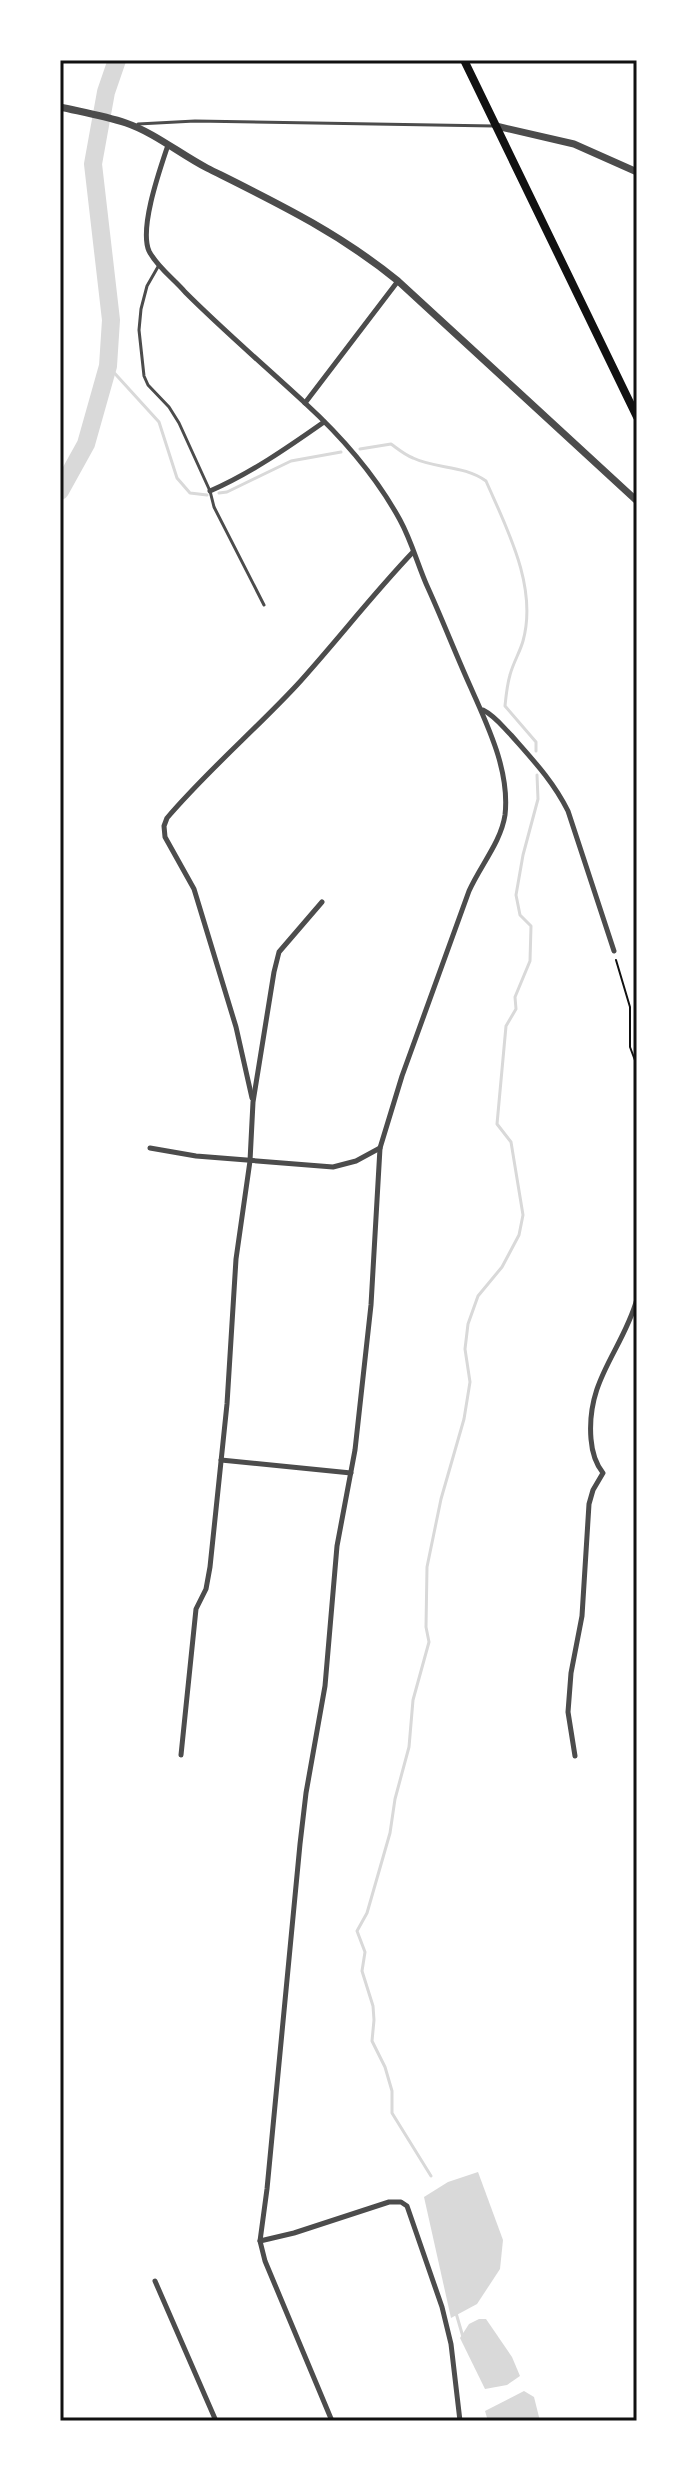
<svg xmlns="http://www.w3.org/2000/svg" width="697" height="2481" font-family="Commissioner,sans-serif">
<style>
.water{fill:#d9d9d9}
.lines{fill:none;stroke-linecap:round;stroke-linejoin:round}
.stream{stroke:#d9d9d9;stroke-width:3}
.river{stroke:#d9d9d9;stroke-width:18}
.path{stroke:#111;stroke-width:2}
.service{stroke:#4c4c4c;stroke-width:3}
.minor{stroke:#4c4c4c;stroke-width:5}
.tertiary{stroke:#4c4c4c;stroke-width:7}
.primary{stroke:#111;stroke-width:8}
.neatline{fill:none;stroke:#111;stroke-width:3}
</style>
<rect width="100%" height="100%" fill="#fff"/>
<g class="water">
<path d="M478,2172L503,2240L500,2269L477,2304L451,2318L424,2197L448,2182Z"/>
<path d="M479,2319H486L512,2357L520,2376L507,2385L485,2389L460,2338L469,2324Z"/>
<path d="M524,2391L534,2397L540,2421H488L485,2411Z"/>
</g>
<g class="lines">
<g class="stream">
<path d="M108,366L159,422L177,478L190,493L207,495"/>
<path d="M360,449L391,444C398,449 405,455 413,458C436,469 464,465 486,481C507,529 538,587 523,641C520,652 513,663 510,675C507,685 506,696 505,706L536,742V751"/>
<path d="M219,493L227,492L291,461L341,452"/>
<path d="M431,2176L392,2113V2091L385,2067L372,2041L374,2020L373,2006L362,1971L365,1952L357,1931L367,1913L390,1833L395,1799L409,1747L413,1700L429,1642L426,1627L427,1567L441,1499L464,1419L470,1382L465,1349L468,1324L478,1296L502,1267L519,1235L523,1215L511,1142L497,1124L506,1026L516,1009L515,997L530,961L531,926L520,915L516,895L523,855L538,799L537,775"/>
<path d="M456,2313L463,2337"/>
</g>
<path class="river" d="M60,491L86,444L108,366L111,320L93,164L106,92L117,60"/>
<path class="path" d="M616,960L630,1007V1047L636,1063L637,1083"/>
<g class="service">
<path d="M138,124L195,121L494,126"/>
<path d="M159,265L147,286L141,309L139,330L144,376L148,385L169,407L179,423L210,491L214,507L264,605"/>
</g>
<g class="minor">
<path d="M168,145C160,169 139,228 149,251C157,267 174,279 185,292C224,331 265,366 305,403C342,437 376,476 400,520C412,542 418,566 428,588C443,621 456,655 471,688C488,727 510,771 505,815C501,842 480,866 469,891L402,1076L380,1148L371,1305L355,1450L337,1546L325,1686L306,1793L300,1844L267,2189L260,2241L265,2261L332,2421"/>
<path d="M305,403L398,281"/>
<path d="M210,491C251,473 287,448 324,422"/>
<path d="M483,710C495,716 502,726 511,735C533,760 553,781 568,811L614,951"/>
<path d="M252,1098L236,1027L194,889L165,837L164,826L167,818C207,771 254,731 296,686C336,642 372,595 413,552"/>
<path d="M150,1148L196,1156L333,1167L356,1161L380,1148"/>
<path d="M221,1460L351,1473"/>
<path d="M181,1755L196,1609L206,1589L210,1567L227,1404L236,1259L250,1161L253,1102L274,972L279,952L322,902"/>
<path d="M575,1756L568,1712L571,1673L582,1616L589,1504L593,1490L603,1473C595,1463 592,1452 591,1439C586,1379 623,1350 637,1299"/>
<path d="M260,2241L294,2233L389,2202H401L407,2206L442,2307L451,2344L460,2421"/>
<path d="M155,2281L216,2421"/>
</g>
<g class="tertiary">
<path d="M60,107C82,112 105,116 126,123C155,133 180,154 207,168C275,202 338,232 398,281L637,501"/>
<path d="M496,126L574,144L637,172"/>
</g>
<path class="primary" d="M464,60L637,417"/>
</g>
<rect width="697" height="2481" fill="none" stroke="#ffffff" stroke-width="124"/>
<rect x="62" y="62" width="573" height="2357" class="neatline"/>
</svg>
